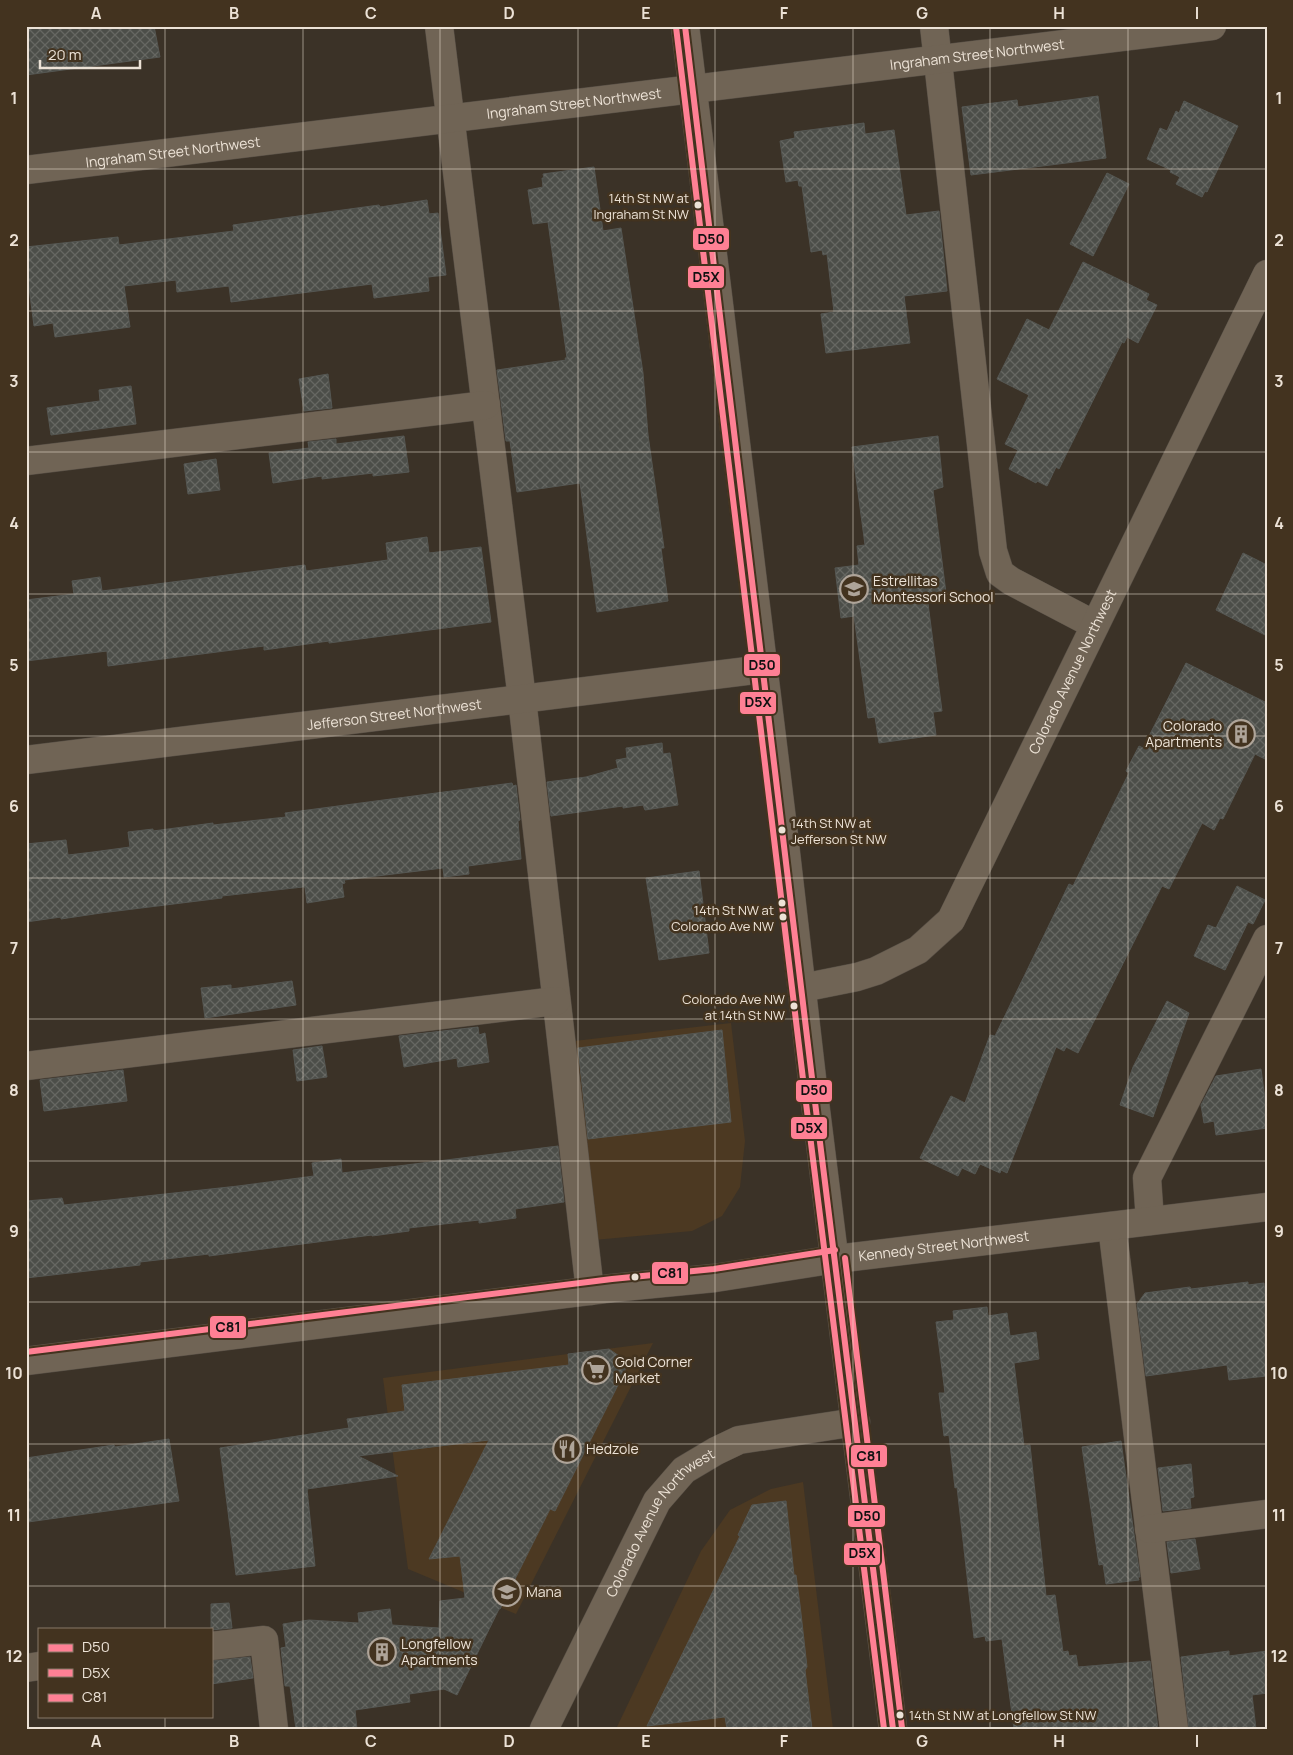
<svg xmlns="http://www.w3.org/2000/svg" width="1293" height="1755" font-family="Manrope,sans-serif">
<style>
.built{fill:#4c3922}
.building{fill:url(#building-cross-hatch);stroke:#555753}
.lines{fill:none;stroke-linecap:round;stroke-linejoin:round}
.minor-casing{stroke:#564e45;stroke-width:29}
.minor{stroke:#706455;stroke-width:28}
.bus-1-casing{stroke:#43331f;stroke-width:10}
.bus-2-casing{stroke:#43331f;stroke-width:10}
.bus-3-casing{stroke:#43331f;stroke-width:10}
.bus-1{stroke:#ff8094;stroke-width:6}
.bus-2{stroke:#ff8094;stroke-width:6}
.bus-3{stroke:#ff8094;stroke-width:6}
.grid{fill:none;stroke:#ece2d6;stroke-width:1;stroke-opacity:0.55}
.bus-dot{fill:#ece2d6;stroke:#43331f;stroke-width:2}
.labels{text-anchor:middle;stroke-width:5;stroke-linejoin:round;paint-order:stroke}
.bus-label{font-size:13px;fill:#ece2d6;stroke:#43331f;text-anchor:end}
.street-label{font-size:14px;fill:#ece2d6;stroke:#43331f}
.poi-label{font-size:14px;fill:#ece2d6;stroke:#43331f;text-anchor:start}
.line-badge{stroke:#43331f;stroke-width:2}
.pale-badge-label{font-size:14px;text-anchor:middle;font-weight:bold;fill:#111}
.neatline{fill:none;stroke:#ece2d6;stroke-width:2}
.grid-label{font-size:16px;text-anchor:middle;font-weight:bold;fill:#ece2d6}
</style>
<defs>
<pattern id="building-cross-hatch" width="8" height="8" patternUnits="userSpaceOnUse" patternTransform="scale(1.25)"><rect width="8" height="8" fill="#4c4e49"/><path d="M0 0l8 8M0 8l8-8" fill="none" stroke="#666762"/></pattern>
</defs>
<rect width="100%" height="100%" fill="#3b3227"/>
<g class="built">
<path d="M731,1023L745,1141L740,1187L722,1216L692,1231L572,1242L548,1044Z"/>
<path d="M653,1343L516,1614L408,1569L383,1378Z"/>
<path d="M803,1482L833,1729H616L701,1551L730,1510L771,1489Z"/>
</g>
<g class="building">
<path d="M26,26H154L160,57L26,75Z"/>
<path d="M1098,96L1106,158L971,175L962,107L1017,100L1018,107Z"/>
<path d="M1184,101L1238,126L1207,192L1205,191L1202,197L1176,184L1180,177L1170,172L1171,170L1147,159L1160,128L1167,131L1176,111L1179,113Z"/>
<path d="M864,123L865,134L894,130L906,215L939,211L947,291L904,296L910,343L826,353L821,314L834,312L827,254L823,255L822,250L811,252L802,186H799L798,180L786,182L780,141L795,138L794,132Z"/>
<path d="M594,167L603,231L621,228L643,373L648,435L664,548H661L668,601L597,612L580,483L517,492L510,441H506L497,370L566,360L565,358H567L548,222L533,224L528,190L543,187L542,178H544L543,174Z"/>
<path d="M1107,173L1129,184L1093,256L1070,244Z"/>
<path d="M427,200L429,214L438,213L446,275L428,277L429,291L374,298L372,284L231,302L229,286L177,292L176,280L124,286L130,327L55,337L53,323L34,326L26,264V247L118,237L119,245L234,231L233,225L379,205L380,207Z"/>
<path d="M1083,262L1149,294L1146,300L1157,305L1138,343L1127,337L1124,343L1122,342L1059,469L1056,467L1047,486L1037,481L1036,483L1009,469L1018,450L1005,444L1029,395L997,379L1027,319L1049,330Z"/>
<path d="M328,374L332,408L304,411L299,379Z"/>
<path d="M131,386L136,424L51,435L47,408L100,401L99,390Z"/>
<path d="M404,436L409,472L373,476V473L322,479V476L273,483L269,453L309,448L308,442L336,439V444Z"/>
<path d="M938,436L943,487L933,490L946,593L927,596L942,711L933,712L936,735L879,743L875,717L868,718L854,616L841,618L835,568L859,565L857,546L865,545L852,447Z"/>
<path d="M216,459L220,490L188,494L184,464Z"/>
<path d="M427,537L429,553L481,547L491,622L329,643V641L264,650V646L108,666L107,651L26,661V600L74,594L72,581L100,577L102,591L305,565L306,571L388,560L386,543Z"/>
<path d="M1243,553L1267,565V636L1216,610Z"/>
<path d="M1186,663L1267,703V760L1255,754L1223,819L1220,818L1214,830L1202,823L1169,889L1162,886L1078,1053L1066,1047L1064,1051L1056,1047L1007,1173L1001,1170L1000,1173L980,1164L975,1174L962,1168L958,1176L920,1158L951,1096L965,1103L990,1035L995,1036L1069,884L1073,886L1129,773L1126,771L1139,746L1143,748Z"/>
<path d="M662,743L663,754L670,753L678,805L645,810L643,805L623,808V806L551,816L547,782L586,777L618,768L616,760L627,758L626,748Z"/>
<path d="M512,783L513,786L516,785L520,820L518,821L521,859L468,866L469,874L444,877L443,868L344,880L345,883L342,884L344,897L307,903L305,887H303L222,896V898L101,913L61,919V917L26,922V844L66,840L68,855L93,852L130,847L128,832L153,829V831L213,823V825L286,817L285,813Z"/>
<path d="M699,871L709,953L659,960L646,878Z"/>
<path d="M1237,886L1265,900L1253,924L1248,922L1225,970L1194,956L1208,925L1216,928Z"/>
<path d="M292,981L296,1005L205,1018L201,988L231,985V989Z"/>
<path d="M1167,1001L1189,1013L1153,1117L1120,1105L1133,1067Z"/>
<path d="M478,1027L479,1035L485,1033L489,1062L458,1067L457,1058L404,1067L399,1036Z"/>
<path d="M722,1030L731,1122L588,1139L578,1048Z"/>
<path d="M322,1046L327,1077L297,1081L293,1050Z"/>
<path d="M1261,1069L1267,1114V1128L1216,1135L1214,1121L1204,1123L1201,1105L1216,1076Z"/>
<path d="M123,1070L127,1101L44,1111L40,1080Z"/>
<path d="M558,1146L564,1202L515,1209L516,1218L479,1223V1220L409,1228V1231L372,1236V1235L209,1256V1254L140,1262V1265L26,1278V1201L62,1198L64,1205L238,1186L314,1176L312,1163L341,1159L342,1173Z"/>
<path d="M1248,1282V1285L1264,1283L1265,1292H1267V1376L1229,1380L1227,1365L1146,1376L1137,1304L1145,1293L1190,1287L1191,1289Z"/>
<path d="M987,1307L988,1316L1007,1313L1010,1336L1036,1332L1039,1359L1014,1363L1024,1446L1030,1445L1046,1596L1055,1595L1063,1652L1068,1651L1069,1656L1076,1655L1078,1667L1150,1661L1158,1729H1014L1002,1639L986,1641L985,1636L974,1638L957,1487L955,1488L949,1435L944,1436L939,1393H945L936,1322L954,1320L953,1311Z"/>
<path d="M609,1349L622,1358L625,1365V1371L555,1511L550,1509L500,1609H499L457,1695L444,1689L409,1694L410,1702L355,1710L357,1729H296L290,1686H285L281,1648L286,1647L283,1624L309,1620L359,1623L358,1613L390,1609L392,1625L439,1628L440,1601L465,1598L460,1556L429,1559L489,1440L358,1456L398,1476L307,1489L315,1566L236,1575L220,1448L349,1428L347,1419L405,1411L402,1385L569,1365L568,1354Z"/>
<path d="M169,1439L179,1501L28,1522L26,1506V1458L114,1445L115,1447Z"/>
<path d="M1121,1441L1140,1577H1138L1139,1580L1106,1584L1103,1564L1099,1565L1082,1447Z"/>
<path d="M1191,1464L1194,1497L1190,1498L1191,1508L1163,1511L1158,1468Z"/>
<path d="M786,1501L794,1575H796L800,1605L807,1667L805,1670L812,1729H727L725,1717L647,1726L740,1536L738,1535L752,1505Z"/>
<path d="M1195,1539L1200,1569L1171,1573L1167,1542Z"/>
<path d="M229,1603L232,1628L211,1630V1604Z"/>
<path d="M1229,1651V1656L1267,1651V1693L1252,1695L1256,1729H1189L1181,1657Z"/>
<path d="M250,1657L253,1678L211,1684V1661Z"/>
</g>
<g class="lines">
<defs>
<g id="minor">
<path d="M439,26L522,699L590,1291"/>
<path d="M685,26L785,844L812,1078L893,1729"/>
<path d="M934,26L993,551L1000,573L1011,581L1095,625"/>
<path id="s1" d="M26,170L1212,26"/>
<path d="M26,461L486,405"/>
<path id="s2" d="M26,760L764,669"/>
<path id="s3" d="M802,988L857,977L876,971L918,950L951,920L1267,274"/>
<path d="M26,1066L556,1001"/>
<path d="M1150,1221L1147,1178L1267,939"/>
<path d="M1112,1226L1174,1729"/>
<path id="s4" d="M26,1361L613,1288L715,1278L836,1259L1267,1207"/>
<path d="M1149,1529L1267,1514"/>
<path d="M211,1646L264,1640L274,1729"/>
<path d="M26,1668L39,1666"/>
<path id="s5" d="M544,1729L657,1501L684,1470L716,1451L739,1440L856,1422"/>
</g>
</defs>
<use href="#minor" class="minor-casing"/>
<use href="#minor" class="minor"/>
<defs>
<path id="bus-1" d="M685,26L812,1078L893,1729"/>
<path id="bus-2" d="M676,27L803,1079L884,1729"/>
<g id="bus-3">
<path d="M845,1258L902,1728"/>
<path d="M26,1352L612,1279L714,1269L835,1250"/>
</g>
</defs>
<use href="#bus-1" class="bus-1-casing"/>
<use href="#bus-2" class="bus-2-casing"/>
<use href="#bus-3" class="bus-3-casing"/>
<use href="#bus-1" class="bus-1"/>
<use href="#bus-2" class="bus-2"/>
<use href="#bus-3" class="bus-3"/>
</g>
<path class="grid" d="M165,26V1629M303,26V1729M440,26V1729M578,26V1729M715,26V1729M853,26V1729M990,26V1729M1128,26V1729M26,169H1267M26,311H1267M26,452H1267M26,594H1267M26,736H1267M26,878H1267M26,1019H1267M26,1161H1267M26,1302H1267M26,1444H1267M26,1586H1267M165,1716V1729"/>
<defs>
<symbol id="school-ring" viewBox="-11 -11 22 22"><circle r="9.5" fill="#43331f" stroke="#aea499" stroke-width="1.5"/><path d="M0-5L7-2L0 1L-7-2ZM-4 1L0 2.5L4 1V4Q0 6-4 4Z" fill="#aea499"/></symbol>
<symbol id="building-ring" viewBox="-11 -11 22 22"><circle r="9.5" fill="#43331f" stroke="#aea499" stroke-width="1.5"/><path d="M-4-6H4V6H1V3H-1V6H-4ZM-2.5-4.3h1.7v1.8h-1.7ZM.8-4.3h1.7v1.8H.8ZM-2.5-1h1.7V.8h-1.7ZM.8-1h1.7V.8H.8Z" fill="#aea499"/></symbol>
<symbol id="supermarket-ring" viewBox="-11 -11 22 22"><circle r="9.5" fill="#43331f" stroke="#aea499" stroke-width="1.5"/><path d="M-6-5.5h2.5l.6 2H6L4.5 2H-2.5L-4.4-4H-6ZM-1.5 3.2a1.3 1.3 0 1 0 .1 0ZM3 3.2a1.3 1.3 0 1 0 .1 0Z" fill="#aea499"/></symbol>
<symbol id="restaurant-ring" viewBox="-11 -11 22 22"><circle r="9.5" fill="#43331f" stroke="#aea499" stroke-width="1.5"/><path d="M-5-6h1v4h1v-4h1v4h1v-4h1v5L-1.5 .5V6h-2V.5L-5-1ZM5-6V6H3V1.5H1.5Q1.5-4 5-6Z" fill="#aea499"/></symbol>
</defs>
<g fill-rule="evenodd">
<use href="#school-ring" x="838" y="573" width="32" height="32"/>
<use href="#building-ring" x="1225" y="718" width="32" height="32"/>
<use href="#supermarket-ring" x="580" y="1354" width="32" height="32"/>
<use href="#restaurant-ring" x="551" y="1433" width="32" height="32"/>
<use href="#school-ring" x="491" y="1576" width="32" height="32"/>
<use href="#building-ring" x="366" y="1636" width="32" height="32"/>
</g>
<g class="bus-dot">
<circle cx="698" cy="205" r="4.5"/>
<circle cx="782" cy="830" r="4.5"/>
<circle cx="782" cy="903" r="4.5"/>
<circle cx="783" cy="917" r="4.5"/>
<circle cx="794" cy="1006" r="4.5"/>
<circle cx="635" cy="1277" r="4.5"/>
<circle cx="900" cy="1715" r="4.5"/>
</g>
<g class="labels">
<g class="bus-label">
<text x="689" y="203">14th St NW at<tspan x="689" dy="16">Ingraham St NW</tspan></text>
<text x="791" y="828" text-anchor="start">14th St NW at<tspan x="791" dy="16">Jefferson St NW</tspan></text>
<text x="774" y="915">14th St NW at<tspan x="774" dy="16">Colorado Ave NW</tspan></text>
<text x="785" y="1004">Colorado Ave NW<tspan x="785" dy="16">at 14th St NW</tspan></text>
<text x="909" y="1720" text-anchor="start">14th St NW at Longfellow St NW</text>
</g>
<g class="street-label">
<text dy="5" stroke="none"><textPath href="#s1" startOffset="958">Ingraham Street Northwest</textPath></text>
<text dy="5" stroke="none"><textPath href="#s1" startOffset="552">Ingraham Street Northwest</textPath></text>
<text dy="5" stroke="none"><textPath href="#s1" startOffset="148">Ingraham Street Northwest</textPath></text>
<text dy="5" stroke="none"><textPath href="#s3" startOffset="444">Colorado Avenue Northwest</textPath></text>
<text dy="5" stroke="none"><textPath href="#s2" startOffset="371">Jefferson Street Northwest</textPath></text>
<text dy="5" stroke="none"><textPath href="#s4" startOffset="925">Kennedy Street Northwest</textPath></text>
<text dy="5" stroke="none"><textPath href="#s5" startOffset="239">Colorado Avenue Northwest</textPath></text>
</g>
<g class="poi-label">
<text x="873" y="586">Estrellitas<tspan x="873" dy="16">Montessori School</tspan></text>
<text x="1222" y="731" text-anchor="end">Colorado<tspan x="1222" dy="16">Apartments</tspan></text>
<text x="615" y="1367">Gold Corner<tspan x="615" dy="16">Market</tspan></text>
<text x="586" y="1454">Hedzole</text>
<text x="526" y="1597">Mana</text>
<text x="401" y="1649">Longfellow<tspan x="401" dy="16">Apartments</tspan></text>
</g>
</g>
<g class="line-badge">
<rect x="692" y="227" width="38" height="24" rx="5" fill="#ff8094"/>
<rect x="687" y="265" width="38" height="24" rx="5" fill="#ff8094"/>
<rect x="743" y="653" width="38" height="24" rx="5" fill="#ff8094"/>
<rect x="739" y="691" width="38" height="24" rx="5" fill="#ff8094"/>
<rect x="795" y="1079" width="38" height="24" rx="5" fill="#ff8094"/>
<rect x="790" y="1116" width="38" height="24" rx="5" fill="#ff8094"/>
<rect x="651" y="1261" width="38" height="24" rx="5" fill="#ff8094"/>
<rect x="209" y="1315" width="38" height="24" rx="5" fill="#ff8094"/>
<rect x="850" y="1444" width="38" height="24" rx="5" fill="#ff8094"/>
<rect x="847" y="1504" width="39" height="24" rx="5" fill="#ff8094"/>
<rect x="843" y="1542" width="38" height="24" rx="5" fill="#ff8094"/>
</g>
<g class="pale-badge-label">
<text x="711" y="244">D50</text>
<text x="706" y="282">D5X</text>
<text x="762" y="670">D50</text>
<text x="758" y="707">D5X</text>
<text x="814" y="1095">D50</text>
<text x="809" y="1133">D5X</text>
<text x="670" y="1278">C81</text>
<text x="228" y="1332">C81</text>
<text x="869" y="1461">C81</text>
<text x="867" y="1521">D50</text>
<text x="862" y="1558">D5X</text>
</g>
<rect width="1293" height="1755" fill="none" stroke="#43331f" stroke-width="55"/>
<rect x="38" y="1628" width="175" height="90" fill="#43331f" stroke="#877968"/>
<rect x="48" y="1644" width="25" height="8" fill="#ff8094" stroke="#877968"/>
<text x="82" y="1652" font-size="15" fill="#ece2d6">D50</text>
<rect x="48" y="1669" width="25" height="8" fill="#ff8094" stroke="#877968"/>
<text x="82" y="1678" font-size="15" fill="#ece2d6">D5X</text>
<rect x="48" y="1694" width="25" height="8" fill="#ff8094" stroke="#877968"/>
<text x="82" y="1702" font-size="15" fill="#ece2d6">C81</text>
<path d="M40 60v8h100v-8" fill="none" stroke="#ece2d6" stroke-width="2.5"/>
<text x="48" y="60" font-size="15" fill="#ece2d6" stroke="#43331f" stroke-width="4" paint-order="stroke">20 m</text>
<rect x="28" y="28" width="1238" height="1700" class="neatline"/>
<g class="grid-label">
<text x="96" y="19">A</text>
<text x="234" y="19">B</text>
<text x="371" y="19">C</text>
<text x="509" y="19">D</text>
<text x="646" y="19">E</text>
<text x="784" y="19">F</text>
<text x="922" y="19">G</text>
<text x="1059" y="19">H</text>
<text x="1197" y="19">I</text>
<text x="14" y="104">1</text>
<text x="1279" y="104">1</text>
<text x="14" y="246">2</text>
<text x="1279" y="246">2</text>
<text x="14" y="387">3</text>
<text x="1279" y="387">3</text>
<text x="14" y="529">4</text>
<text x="1279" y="529">4</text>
<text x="14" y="671">5</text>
<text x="1279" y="671">5</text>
<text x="14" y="812">6</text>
<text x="1279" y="812">6</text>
<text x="14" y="954">7</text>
<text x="1279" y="954">7</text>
<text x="14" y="1096">8</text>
<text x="1279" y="1096">8</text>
<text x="14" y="1237">9</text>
<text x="1279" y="1237">9</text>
<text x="14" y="1379">10</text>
<text x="1279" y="1379">10</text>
<text x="14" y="1521">11</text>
<text x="1279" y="1521">11</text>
<text x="14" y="1662">12</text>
<text x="1279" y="1662">12</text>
<text x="96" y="1747">A</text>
<text x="234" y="1747">B</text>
<text x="371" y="1747">C</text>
<text x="509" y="1747">D</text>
<text x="646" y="1747">E</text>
<text x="784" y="1747">F</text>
<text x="922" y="1747">G</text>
<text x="1059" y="1747">H</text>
<text x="1197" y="1747">I</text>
</g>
</svg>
